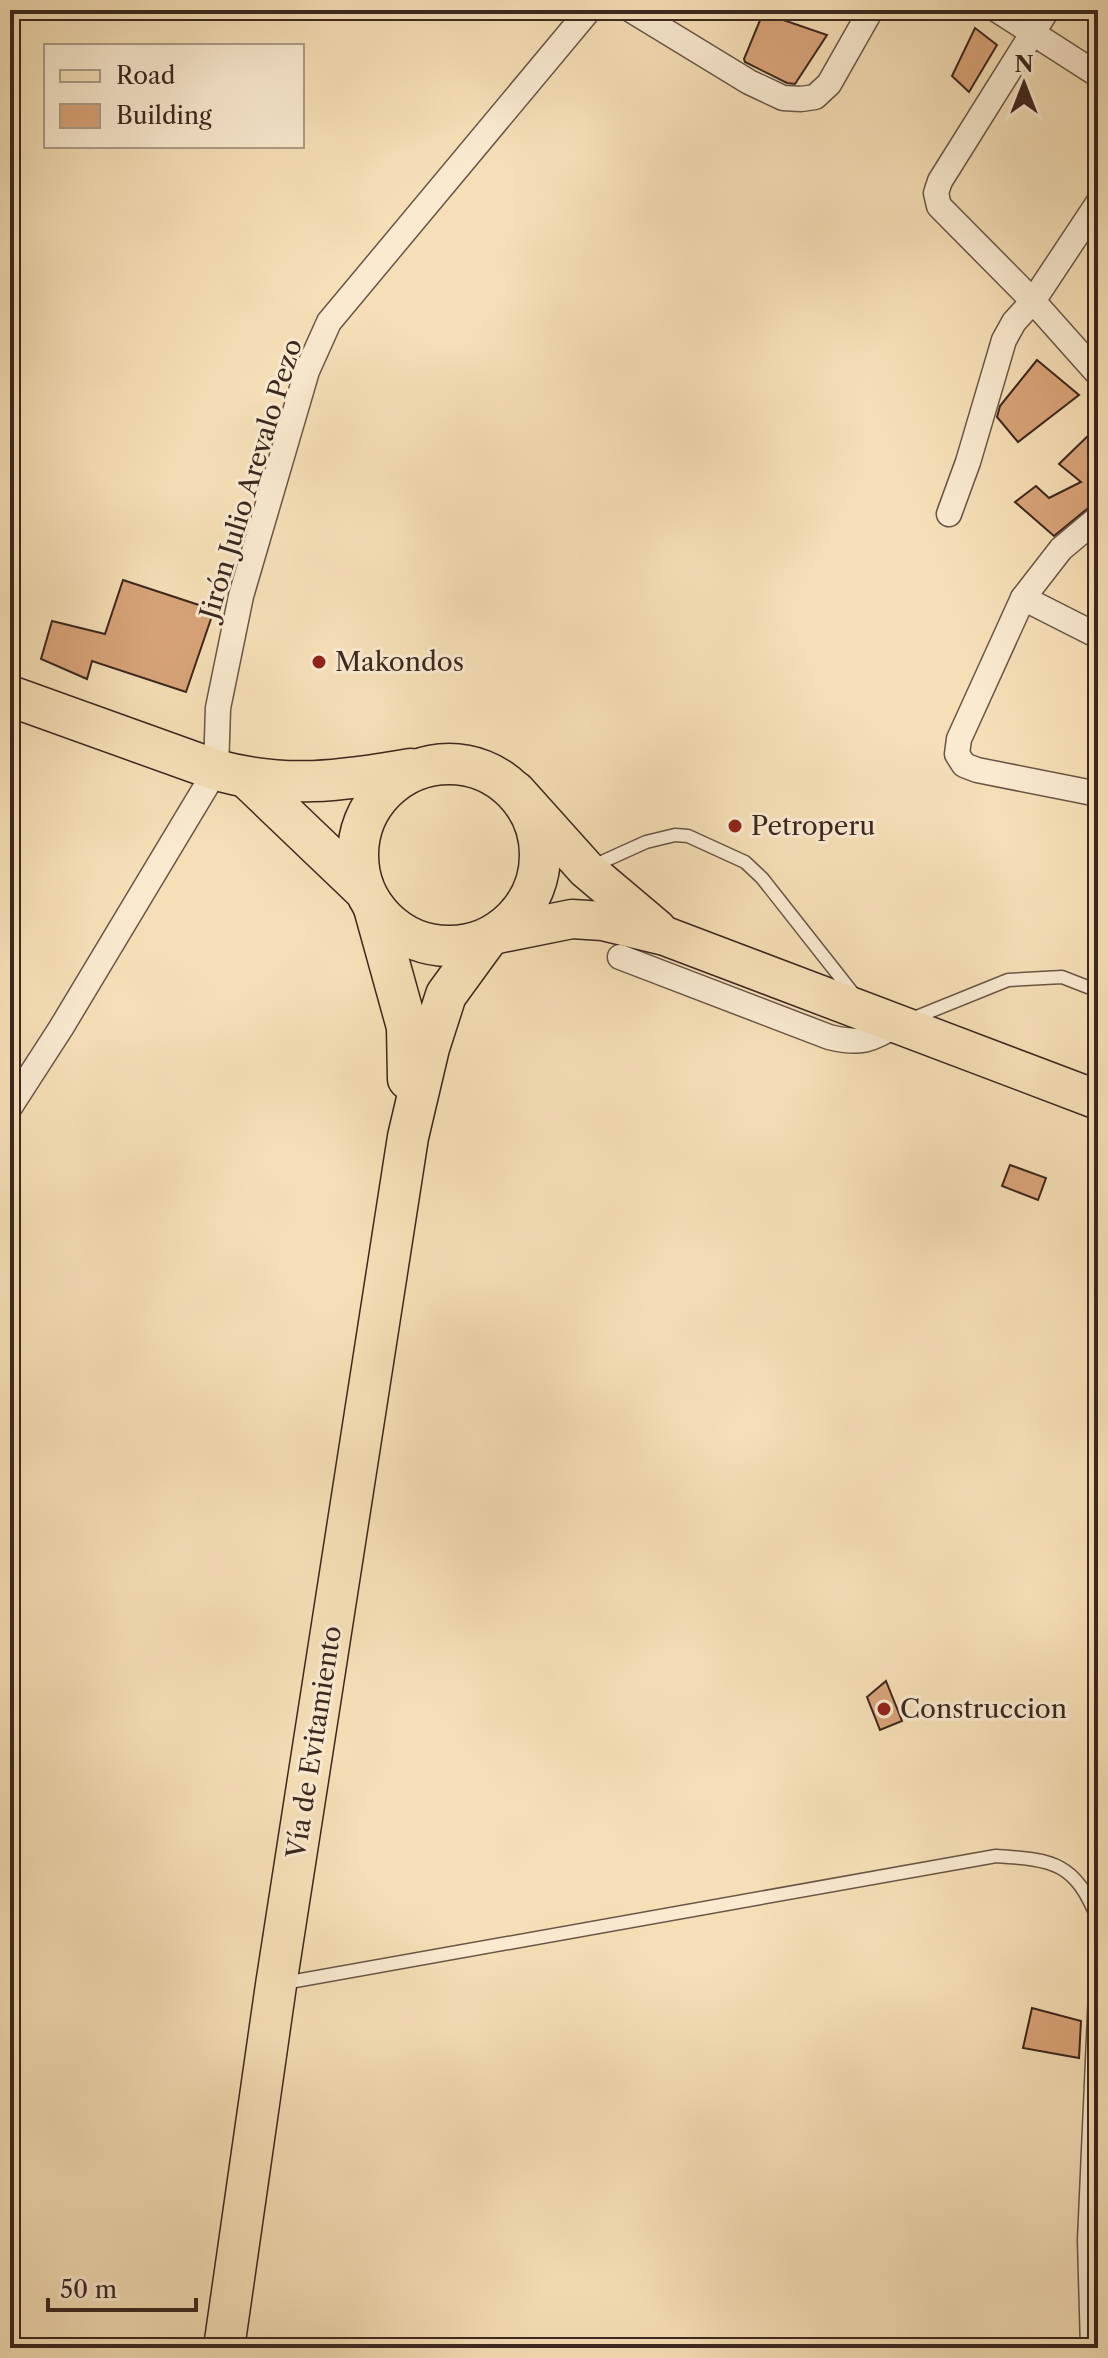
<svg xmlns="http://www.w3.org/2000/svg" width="1108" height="2358" font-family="'Libre Caslon Text',serif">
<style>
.building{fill:#d9a479;stroke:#3c271f;stroke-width:2}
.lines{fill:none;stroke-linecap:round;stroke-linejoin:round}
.service-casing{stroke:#6a5545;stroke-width:15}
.minor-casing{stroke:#6a5545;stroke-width:27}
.primary-casing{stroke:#3c271f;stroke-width:41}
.trunk-casing{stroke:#3c271f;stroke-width:43}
.service{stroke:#f9ead0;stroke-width:12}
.minor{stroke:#f9ead0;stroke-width:24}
.primary{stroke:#f6dfb7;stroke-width:38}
.trunk{stroke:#f6dfb7;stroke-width:40}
.poi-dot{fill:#8f2418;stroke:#f9ead0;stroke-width:3}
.labels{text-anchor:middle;stroke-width:6;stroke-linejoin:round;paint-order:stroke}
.street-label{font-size:26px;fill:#3c271f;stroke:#f9ead0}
.poi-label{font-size:26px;fill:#3c271f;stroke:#f9ead0;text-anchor:start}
</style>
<rect width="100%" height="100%" fill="#f6dfb7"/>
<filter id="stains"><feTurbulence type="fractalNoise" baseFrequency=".0025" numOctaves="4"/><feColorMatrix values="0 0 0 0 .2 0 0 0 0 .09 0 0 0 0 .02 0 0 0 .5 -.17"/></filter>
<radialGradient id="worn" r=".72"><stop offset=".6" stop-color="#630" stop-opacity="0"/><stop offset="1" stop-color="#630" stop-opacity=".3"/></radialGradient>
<g class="building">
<path d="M763,13L827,35L795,84L787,83L745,62L744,59Z"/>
<path d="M975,28L997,45L969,92L952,76Z"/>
<path d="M1037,360L1079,395L1018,442L997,417L1000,406Z"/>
<path d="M1098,426V500L1054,536L1015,502L1036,486L1049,498L1081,482L1059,464Z"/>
<path d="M123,580L214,610L186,692L92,661L87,679L41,659L52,621L105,634Z"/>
<path d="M1010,1165L1046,1178L1038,1200L1002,1186Z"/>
<path d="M886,1681L902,1721L880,1730L867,1697Z"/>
<path d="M1032,2008L1081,2021L1079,2058L1023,2048Z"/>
</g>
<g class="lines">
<defs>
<g id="service">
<path d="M593,866L646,842L675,835L688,836L745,862L762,878L855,996"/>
<path d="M909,1020L1008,980L1062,977L1098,991"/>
<path d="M284,1983L996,1856C1054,1860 1075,1862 1098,1920"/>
<path d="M1087,2348L1084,2240L1098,1925"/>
</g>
<g id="minor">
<path d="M631,10L749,82L783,98L801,99L815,97L829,84L871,10"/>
<path d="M997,10L1098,75"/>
<path d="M1047,10L940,181L936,193L939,206L1033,301L1098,374"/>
<path d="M949,514L968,462L1004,340L1014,322L1033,301L1098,203"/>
<path d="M1098,518L1061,549L1023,598L959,739L957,754L964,765L977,770L1098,794"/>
<path d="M1023,598L1098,636"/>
<path d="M620,957L829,1037C861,1045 870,1040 898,1024"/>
<path d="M10,1107L61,1028L216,770L218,708L241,596L307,371L329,322L589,10"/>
</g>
<g id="primary">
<path d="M516,791L586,869L657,929"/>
<path d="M497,934L572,919L603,921L665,936L1098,1100"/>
</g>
<g id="trunk">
<path d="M10,696L216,770C285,789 342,781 411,769"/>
<circle cx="449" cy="855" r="91"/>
<path d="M247,778L363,889"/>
<path d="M374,908L407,1027L408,1079"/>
<path d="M224,2348L276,1985L408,1137L429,1048L446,995L486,940"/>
</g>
</defs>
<use href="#service" class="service-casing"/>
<use href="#minor" class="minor-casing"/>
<use href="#primary" class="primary-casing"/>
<use href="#trunk" class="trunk-casing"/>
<use href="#service" class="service"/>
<use href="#minor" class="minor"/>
<use href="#primary" class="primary"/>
<use href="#trunk" class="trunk"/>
</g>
<g class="poi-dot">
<circle cx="319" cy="662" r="8"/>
<circle cx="735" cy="826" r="8"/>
<circle cx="884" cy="1709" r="8"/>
</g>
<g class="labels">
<g class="street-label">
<text transform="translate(251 479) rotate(-73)" y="9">Jirón Julio Arevalo Pezo</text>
<text transform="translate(314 1742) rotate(-81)" y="9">Vía de Evitamiento</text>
</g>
<g class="poi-label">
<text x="335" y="671">Makondos</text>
<text x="751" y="835">Petroperu</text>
<text x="900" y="1718">Construccion</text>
</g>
</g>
<rect width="1108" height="2358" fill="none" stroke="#f6dfb7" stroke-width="40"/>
<rect x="12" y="12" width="1084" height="2334" fill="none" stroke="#3c271f" stroke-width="4"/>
<rect x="20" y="20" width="1068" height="2318" fill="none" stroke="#3c271f" stroke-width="2"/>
<rect x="44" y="44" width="260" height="104" fill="#f9ead0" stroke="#ad9c89" stroke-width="2"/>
<rect x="60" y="70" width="40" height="12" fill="#f6dfb7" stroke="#ad9c89" stroke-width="2"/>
<text x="116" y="84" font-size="24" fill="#3c271f">Road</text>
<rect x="60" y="104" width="40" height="24" fill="#d9a479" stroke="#ad9c89" stroke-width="2"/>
<text x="116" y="124" font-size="24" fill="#3c271f">Building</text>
<g transform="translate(1024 84)" stroke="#f9ead0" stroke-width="6" paint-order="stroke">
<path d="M0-6L14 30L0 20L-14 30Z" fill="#3c271f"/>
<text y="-12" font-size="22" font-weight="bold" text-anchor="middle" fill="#3c271f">N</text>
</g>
<path d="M48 2298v12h148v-12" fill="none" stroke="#3c271f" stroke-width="4"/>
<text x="60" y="2298" font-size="24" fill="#3c271f" stroke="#f9ead0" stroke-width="6" paint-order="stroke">50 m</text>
<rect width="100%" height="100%" filter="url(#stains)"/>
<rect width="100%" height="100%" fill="url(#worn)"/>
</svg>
